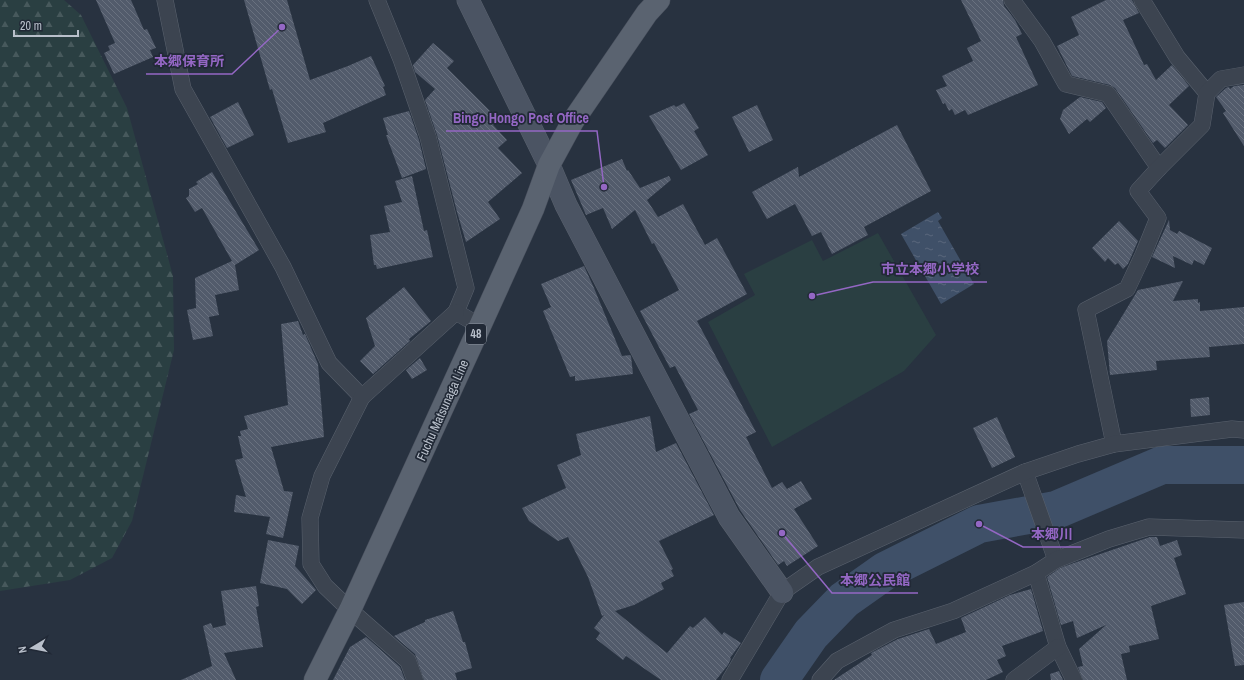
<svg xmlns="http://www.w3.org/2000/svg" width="1244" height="680" font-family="'Archivo Narrow','Noto Sans JP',sans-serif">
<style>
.forest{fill:url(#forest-firs)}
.pitch{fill:#2a3f42}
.water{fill:url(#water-ripples)}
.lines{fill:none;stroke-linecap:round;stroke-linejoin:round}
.river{stroke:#3f5068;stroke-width:38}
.building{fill:url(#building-back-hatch)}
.street-casing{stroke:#5a626e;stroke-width:17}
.secondary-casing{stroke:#5a626e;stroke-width:23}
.primary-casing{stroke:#464d5a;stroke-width:23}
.street{stroke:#3c4450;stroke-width:16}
.secondary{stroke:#4b5463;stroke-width:22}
.primary{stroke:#5a6370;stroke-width:22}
.labels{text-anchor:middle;stroke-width:3.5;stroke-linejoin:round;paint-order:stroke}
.shield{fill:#212936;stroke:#8b939e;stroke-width:1}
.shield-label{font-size:12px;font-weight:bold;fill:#b9c0cb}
.street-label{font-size:13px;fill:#b9c0cb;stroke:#212936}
.leader{fill:none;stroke:#9467c4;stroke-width:1.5}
.callout-dot{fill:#9467c4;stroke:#212936;stroke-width:1.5}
.callout-label{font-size:14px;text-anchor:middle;font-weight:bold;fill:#9467c4;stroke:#212936;stroke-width:3.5;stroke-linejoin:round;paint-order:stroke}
</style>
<defs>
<pattern id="forest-firs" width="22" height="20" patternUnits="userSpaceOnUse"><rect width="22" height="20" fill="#2a3f42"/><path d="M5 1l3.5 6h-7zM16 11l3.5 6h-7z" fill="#47595c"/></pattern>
<pattern id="water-ripples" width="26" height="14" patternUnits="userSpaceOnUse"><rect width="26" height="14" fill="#3f5068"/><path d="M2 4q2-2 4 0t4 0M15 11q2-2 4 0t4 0" fill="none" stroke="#59677c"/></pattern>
<pattern id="building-back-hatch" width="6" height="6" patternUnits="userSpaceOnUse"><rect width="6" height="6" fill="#525b6b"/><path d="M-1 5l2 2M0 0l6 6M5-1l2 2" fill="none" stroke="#69717f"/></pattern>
</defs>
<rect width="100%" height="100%" fill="#283240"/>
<path class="forest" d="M0,0H64L81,15L127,108L173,276L174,350L132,521L112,558L70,580L0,591Z"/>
<path class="pitch" d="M878,233L936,335L904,371L772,447L708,322L755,295L744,274L812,240L823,261Z"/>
<path class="water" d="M938,212L942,218L938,221L974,284L941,304L901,234Z"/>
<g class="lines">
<path class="river" d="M779,680L811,634L844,600L885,571L979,524L1056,510L1162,465H1244"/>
</g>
<g class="building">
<path d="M96,0H131L144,30L147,29L156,48L150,50L153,57L114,74L104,53L110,50L108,46L115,43Z"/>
<path d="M244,0H287L310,80L348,66L371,56L385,86L383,87L386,95L323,123L326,132L288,143L272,89L270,90Z"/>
<path d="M961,0H1003L1004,6L1015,20L1022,34L1016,37L1038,85L968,115L965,110L955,115L952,109L949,111L945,103L943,104L936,90L947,86L942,76L973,61L967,48L981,41Z"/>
<path d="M1106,0H1132L1139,13L1123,20L1144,65L1147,64L1156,80L1172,65L1189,86L1169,105L1188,125L1165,148L1157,140L1153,143L1115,88L1110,85L1072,76L1057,46L1079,35L1071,17Z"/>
<path d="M433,43L454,61L447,68L499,120L493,125L507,140L498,148L522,173L488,202L500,219L466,242L457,212L437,135L425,100L435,89L415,72L413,65Z"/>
<path d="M1244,85V146L1223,113L1226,111L1216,97L1226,88L1229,87L1230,89L1234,86Z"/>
<path d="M1080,97L1102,102L1106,108L1090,122L1087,119L1069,134L1060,119L1063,110Z"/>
<path d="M238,102L254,135L227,148L210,117Z"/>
<path d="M684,103L699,128L694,131L708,155L681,170L649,116L674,105L676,107Z"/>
<path d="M757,105L773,140L749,152L732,117Z"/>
<path d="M409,111L419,140L426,169L402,178L386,135H388L383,118Z"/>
<path d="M897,125L931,191L864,227L868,235L832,254L821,232L812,236L795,204L767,219L752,192L798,167L799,177Z"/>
<path d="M622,159L627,171L628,170L640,188L669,176L671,180L647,200L658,217L683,204L705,245L717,238L747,294L697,321L756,432L746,437L772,488L782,482L787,489L801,481L812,499L794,509L818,546L787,566L784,561L778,565L740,510L689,414L698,410L675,366L670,368L640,311L679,290L654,243L652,244L635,210L612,229L603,208L586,215L571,180Z"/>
<path d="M212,172L259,250L235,265L239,290L215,295L219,315L209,317L213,336L193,340L187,310L196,308L195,278L232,261L202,208L195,212L186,198L189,196V189L198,184L196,182Z"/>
<path d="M412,176L424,231L427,230L433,257L377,269L376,265H374L370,235L390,232L384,206L402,202L395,181Z"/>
<path d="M1169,220L1170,230L1177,234L1179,231L1212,248L1204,265L1194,260L1192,265L1173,256L1175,268L1152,257Z"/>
<path d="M1119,221L1138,241L1128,264L1123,269L1118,263L1115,265L1108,258L1105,262L1092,248Z"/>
<path d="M584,266L594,288L622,356L630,355L631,356L633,374L575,381V376L570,377L543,311L551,307L541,284Z"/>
<path d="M1183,281L1173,301L1198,299V303L1200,302V311L1244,307V344L1209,347L1210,357L1156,361L1157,370L1110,375L1107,341L1138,290Z"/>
<path d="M404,287L431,321L409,339L410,341L373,374L360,361L375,346L366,318Z"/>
<path d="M298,321L303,335L305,334L318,364L324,437L271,447L284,491L293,492L283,538L266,534L270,517L234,512L236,495L246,497L235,460L243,458L238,436H241L240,431L248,429L244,416L288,405L281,324Z"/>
<path d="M420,358L427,370L412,379L406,370Z"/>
<path d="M1209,397L1210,415L1191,417L1190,399Z"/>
<path d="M650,416L656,452L676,443L714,515L659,541L673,569L671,570L674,576L661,583L664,589L634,605L615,611L667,653L690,626L693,628L705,617L722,635L724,632L741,643L730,658L731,659L728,665L716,680H661L626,656L623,660L596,639L600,633L594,628L604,615L602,616L588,577L568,537L558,541L529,521L522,508L566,488L557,465L581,455L576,434Z"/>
<path d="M997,417L1015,457L992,468L973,428Z"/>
<path d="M1150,537H1157L1160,546L1177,540L1182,555L1174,558L1186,594L1151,606L1159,639L1129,646L1130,652L1121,654L1127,680H1083L1078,667L1083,666L1079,649L1106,625L1077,638L1073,621L1061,625L1047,577L1060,568L1071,564Z"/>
<path d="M268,540L299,546L295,566L316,590L302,604L287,589L260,583Z"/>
<path d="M256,586L259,606L256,607L263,647L224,653L236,680H181L212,666L203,626L211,623L213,628L226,625L221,591Z"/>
<path d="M1031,589L1043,631L1002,646L1006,656L997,660L1003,672L986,680H834L872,655L871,653L898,639L929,629L936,644L966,632L961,618L1010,595Z"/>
<path d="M1244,602V665L1235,666L1224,605Z"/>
<path d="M453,611L463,642H465L472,668L455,673L457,680H424L415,654L394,636L425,622V620Z"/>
<path d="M366,637L400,667L405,680H333L350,647Z"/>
<path d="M1059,671L1063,680H1051L1050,674Z"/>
</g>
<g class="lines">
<defs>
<g id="street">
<path d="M165,0L183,89L283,267L329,363L362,397"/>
<path d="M377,0L401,59L428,137L466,288L456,312L480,326"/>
<path d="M1012,0L1042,41L1066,84L1108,94L1159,168"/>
<path d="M1142,0L1177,57L1207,93"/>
<path d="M1114,444L1086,310L1127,289L1143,255L1158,218L1138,191L1159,168L1202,125L1207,93L1221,79L1244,75"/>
<path d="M1025,472L1056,560"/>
<path d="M1036,573L1058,647L1074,680"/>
<path d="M415,680L408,661L350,610L325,586L311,564L310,518L322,476L362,397L456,312"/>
<path d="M730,680L782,592L818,567L1025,472L1078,454L1114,444L1232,429L1244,430"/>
<path d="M820,680L837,661L894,630L953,611L1036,573L1056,560L1109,539L1149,527L1244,530"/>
<path d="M1014,680L1058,647"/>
</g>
<path id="secondary" d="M468,0L549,165L566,205L729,517L782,592"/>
<path id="primary" d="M315,680L350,610L480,326L533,209L549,165L573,121L647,13L659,0"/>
</defs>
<use href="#street" class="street-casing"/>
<use href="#secondary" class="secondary-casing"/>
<use href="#primary" class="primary-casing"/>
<use href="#street" class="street"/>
<use href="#secondary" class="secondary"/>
<use href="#primary" class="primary"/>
</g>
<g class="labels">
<rect class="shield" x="466" y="324" width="20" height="20" rx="3"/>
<g class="shield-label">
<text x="476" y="338">48</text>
</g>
<g class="street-label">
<text transform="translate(442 410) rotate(-66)" y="5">Fuchu Matsunaga Line</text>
</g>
</g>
<path class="leader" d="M282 27L232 74H146M604 187L597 131H446M812 296L873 282H987M979 524L1023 547H1081M782 533L832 593H918"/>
<g class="callout-dot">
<circle cx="282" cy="27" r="4"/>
<circle cx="604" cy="187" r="4"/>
<circle cx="812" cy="296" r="4"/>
<circle cx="979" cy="524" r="4"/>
<circle cx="782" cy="533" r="4"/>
</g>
<g class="callout-label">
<text x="189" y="66">本郷保育所</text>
<text x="521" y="123">Bingo Hongo Post Office</text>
<text x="930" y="274">市立本郷小学校</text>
<text x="1052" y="539">本郷川</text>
<text x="875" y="585">本郷公民館</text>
</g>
<g transform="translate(32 648) rotate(260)" stroke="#212936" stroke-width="3" paint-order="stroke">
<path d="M0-3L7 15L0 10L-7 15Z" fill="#b9c0cb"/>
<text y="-6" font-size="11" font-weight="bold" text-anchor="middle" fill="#b9c0cb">N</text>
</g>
<path d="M14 30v6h64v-6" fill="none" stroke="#b9c0cb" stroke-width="2"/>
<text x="20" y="30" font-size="12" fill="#b9c0cb" stroke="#212936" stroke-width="3" paint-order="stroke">20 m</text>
</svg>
